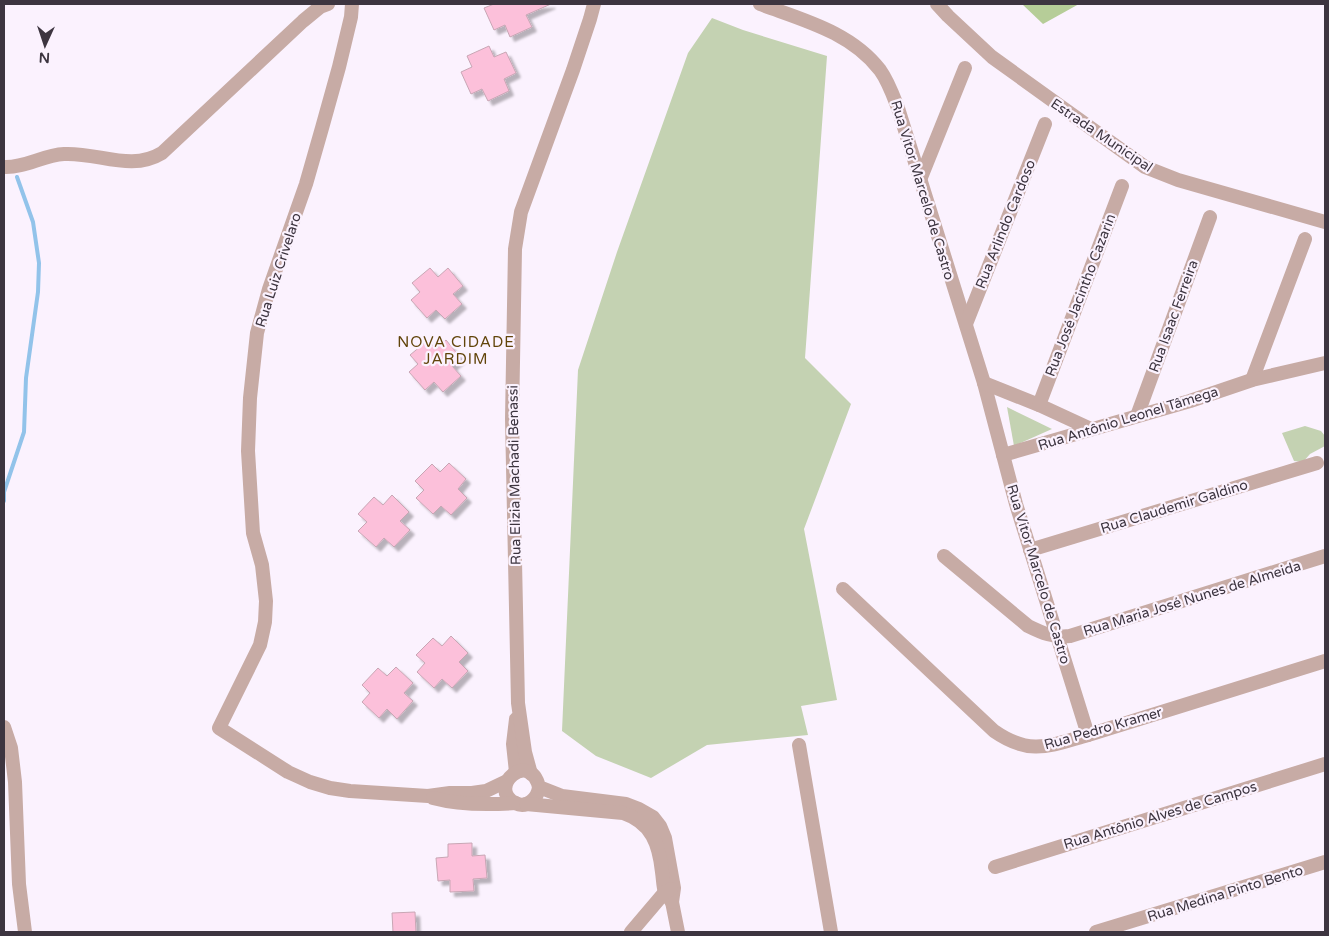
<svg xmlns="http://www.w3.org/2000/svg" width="1329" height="936" font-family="'Varela Round',sans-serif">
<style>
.green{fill:#c4d2b2}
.forest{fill:#b6cd98}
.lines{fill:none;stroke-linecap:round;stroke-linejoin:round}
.stream{stroke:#92c3ea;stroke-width:4}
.building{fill:#fcc0da;stroke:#c8a6b4;filter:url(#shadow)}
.minor{stroke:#c7aba5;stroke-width:14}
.labels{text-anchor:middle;stroke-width:4.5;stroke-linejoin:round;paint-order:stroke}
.street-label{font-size:14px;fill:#3d3540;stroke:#fbf2fe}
.neighbourhood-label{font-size:15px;letter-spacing:1px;fill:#61440a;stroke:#fbf2fe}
</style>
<defs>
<filter id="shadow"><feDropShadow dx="4.5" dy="4.5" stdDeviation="1" flood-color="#0004"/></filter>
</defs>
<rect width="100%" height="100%" fill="#fbf2fe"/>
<g class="green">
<path d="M712,18L743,30L827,56L805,358L851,404L804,529L837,700L801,706L808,735L707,745L651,778L596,756L562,731L578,370L617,252L688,53Z"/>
<path d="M1007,407L1052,429L1014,446Z"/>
<path d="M1305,426L1321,431L1325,436V446L1310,454L1303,462L1294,461L1282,433Z"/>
</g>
<path class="forest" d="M1022,4H1079L1043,24Z"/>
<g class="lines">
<path class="stream" d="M4,501V492L24,432L26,378L38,292L39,263L33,222L17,177"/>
</g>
<g class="building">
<path d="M494,4H551L526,15L532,27L510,37L505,25L494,30L484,8Z"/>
<path d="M489,46L494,57L506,52L516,73L504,79L509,91L488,101L482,89L471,94L461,72L472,67L467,56Z"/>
<path d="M430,268L438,277L448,268L463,286L453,294L462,304L445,319L436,310L427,318L411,300L420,292L412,283Z"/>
<path d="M428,340L436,349L446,340L461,358L452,366L461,376L443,392L434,382L425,390L409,372L418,364L410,355Z"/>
<path d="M449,463L466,479L458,489L467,498L451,515L441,506L433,514L416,498L424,490L415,481L432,464L440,472Z"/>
<path d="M392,495L409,512L400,521L410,530L394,547L384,538L376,547L358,531L367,522L358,514L374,497L383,505Z"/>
<path d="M451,636L468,653L459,662L468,671L452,688L442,679L434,688L417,672L425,663L416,655L433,638L442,646Z"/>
<path d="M396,667L413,683L404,693L413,701L397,719L387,709L379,718L362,702L370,693L362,685L378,668L387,676Z"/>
<path d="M472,843V856L485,855L487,878L473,879L474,891L450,892V880L438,881L436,858L448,857V844Z"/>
<path d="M415,912L416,932H393L392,913Z"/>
</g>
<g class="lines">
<g class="minor">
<path d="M352,4L351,17L339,67L322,128L306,184L269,289L257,333L250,398L248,451L253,533L262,565L266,601L265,622L260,645L219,728L288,772L310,782L330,788L350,791L428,796L450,793H472L486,791L507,781"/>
<path d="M760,4C803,20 851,32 880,70C888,81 893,95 898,108L984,383L1016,504L1088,735"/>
<path d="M937,4L948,16L992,57L1145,167L1178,180L1325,222"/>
<path d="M4,167C25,168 43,155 64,154C98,152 131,172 162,153L303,21L320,7L328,4"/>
<path d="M920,180L965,68"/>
<path d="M966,324L1045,124"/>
<path d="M1252,380L1305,239"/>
<path d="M984,383L1039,405L1091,429"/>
<path d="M1039,405L1122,186"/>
<path d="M1137,416L1210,217"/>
<path d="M1003,455L1190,401L1252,380L1325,363"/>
<path d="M1030,550L1317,463"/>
<path d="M944,556L1028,626C1042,633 1054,638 1070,636L1325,556"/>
<path d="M843,589L994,731C1030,756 1049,746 1088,735L1325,661"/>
<path d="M4,727L11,748L15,782L19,884L25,932"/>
<path d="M799,745L831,932"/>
<path d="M516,772L513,744L516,719"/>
<path d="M531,774L525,752L518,703L512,419L515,249L521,212L573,70L590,19L594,4"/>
<path d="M539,787C538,798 527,809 515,803C486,787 530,749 539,787L562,796L626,804L639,809L653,817L660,826L665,838L674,888L672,902L678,932"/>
<path d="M433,798C459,805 488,805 516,803"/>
<path d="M526,804L623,813C652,823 659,844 662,872C663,878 663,887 665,892C666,895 670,899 672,902"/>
<path d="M995,867L1325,764"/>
<path d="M631,932L665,892L671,889"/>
<path d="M1096,932L1325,862"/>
</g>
</g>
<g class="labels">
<g class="street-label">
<text transform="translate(1102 135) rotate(34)" y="5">Estrada Municipal</text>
<text transform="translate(923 190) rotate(73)" y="5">Rua Vitor Marcelo de Castro</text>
<text transform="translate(1005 224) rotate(-68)" y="5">Rua Arlindo Cardoso</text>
<text transform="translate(278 270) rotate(-72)" y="5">Rua Luiz Crivelaro</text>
<text transform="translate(1080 295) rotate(-69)" y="5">Rua José Jacintho Cazarin</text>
<text transform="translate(1173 316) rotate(-70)" y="5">Rua Isaac Ferreira</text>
<text transform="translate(1128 418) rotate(-17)" y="5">Rua Antônio Leonel Tâmega</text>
<text transform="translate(514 475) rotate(-91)" y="5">Rua Elizia Machadi Benassi</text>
<text transform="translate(1174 506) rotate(-17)" y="5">Rua Claudemir Galdino</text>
<text transform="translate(1039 574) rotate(73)" y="5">Rua Vitor Marcelo de Castro</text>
<text transform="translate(1192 598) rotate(-17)" y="5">Rua Maria José Nunes de Almeida</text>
<text transform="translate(1103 728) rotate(-16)" y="5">Rua Pedro Kramer</text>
<text transform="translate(1160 815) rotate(-17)" y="5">Rua Antônio Alves de Campos</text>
<text transform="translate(1225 893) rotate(-17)" y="5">Rua Medina Pinto Bento</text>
</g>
<g class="neighbourhood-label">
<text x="456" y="347">NOVA CIDADE<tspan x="456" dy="17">JARDIM</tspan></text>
</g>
</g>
<rect width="1329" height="936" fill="none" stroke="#3d3540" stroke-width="10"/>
<g transform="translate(45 45) rotate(183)" stroke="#fbf2fe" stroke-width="4" paint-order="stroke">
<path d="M0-4L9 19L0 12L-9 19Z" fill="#3d3540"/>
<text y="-8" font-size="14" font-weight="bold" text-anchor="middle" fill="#3d3540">N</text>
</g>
</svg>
